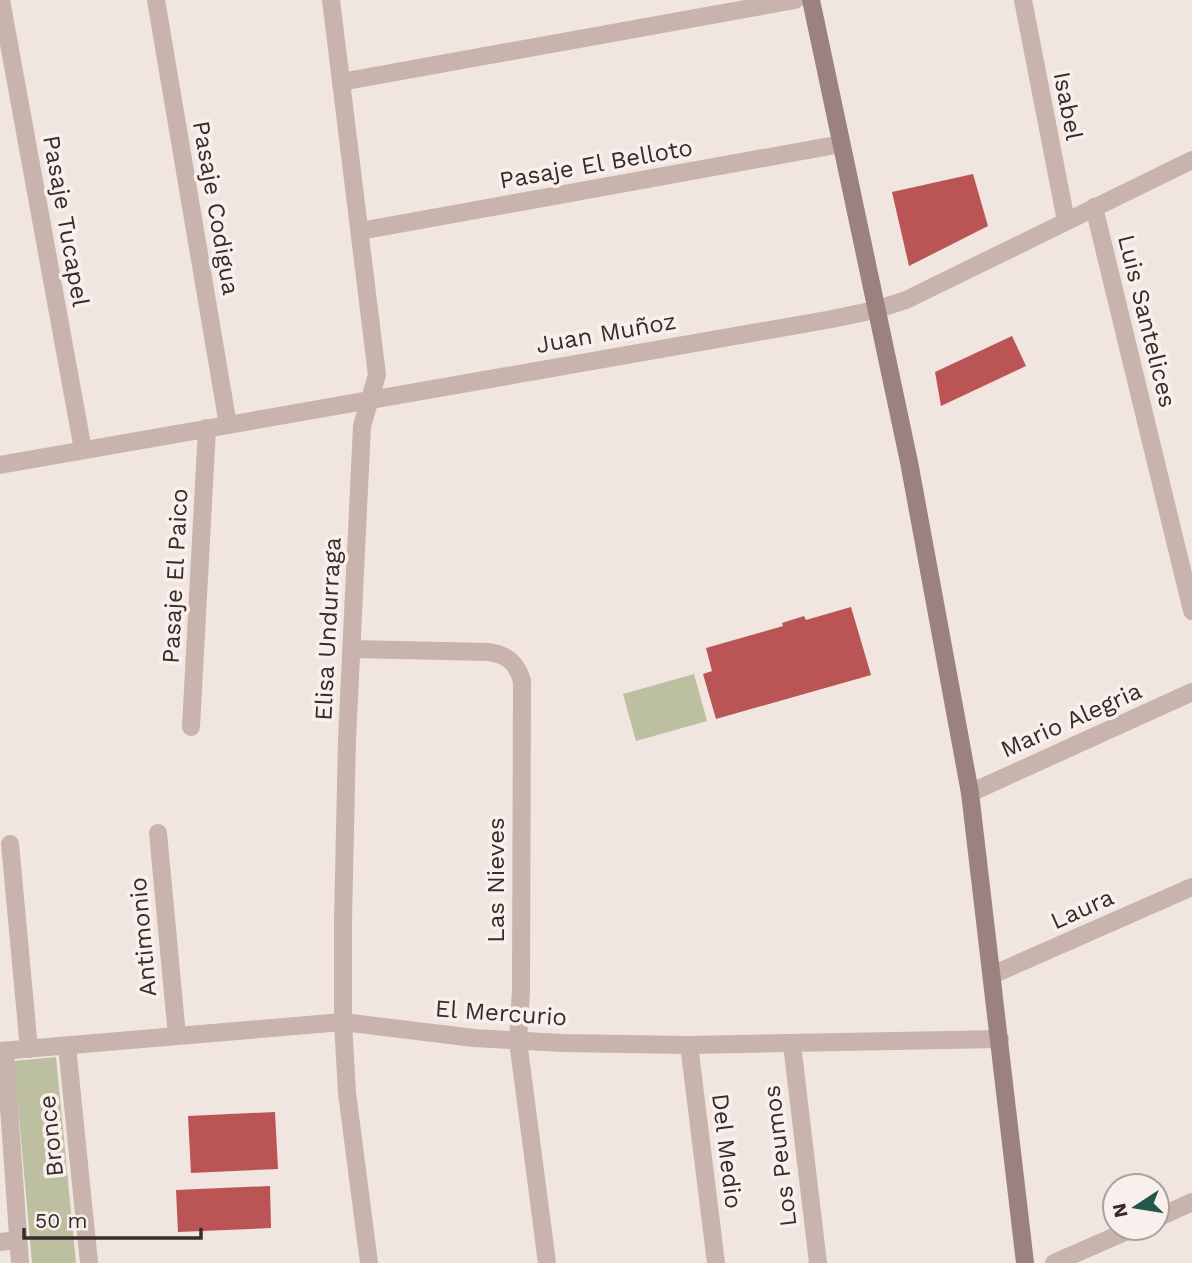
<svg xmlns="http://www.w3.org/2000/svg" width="1192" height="1263" font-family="'Work Sans',sans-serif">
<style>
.green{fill:#bdbfa1}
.building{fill:#bb5455}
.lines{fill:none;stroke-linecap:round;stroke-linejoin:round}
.street{stroke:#c8b3ad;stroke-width:18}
.secondary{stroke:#9c827e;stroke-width:18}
.labels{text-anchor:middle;stroke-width:7;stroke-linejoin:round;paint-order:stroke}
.street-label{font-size:24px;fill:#372c2b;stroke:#f9f0ed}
</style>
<rect width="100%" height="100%" fill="#f1e5e0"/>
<g class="green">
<path d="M694,674L707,721L636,741L623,694Z"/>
<path d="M56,1057L76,1263H32L14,1061Z"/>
</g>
<g class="building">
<path d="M973,174L988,226L909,266L892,192Z"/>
<path d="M1012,336L1026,366L941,406L935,372Z"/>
<path d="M851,607L871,675L716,719L703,674L712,671L706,648L783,626L782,623L804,616L806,620Z"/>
<path d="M275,1112L278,1169L191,1173L188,1116Z"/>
<path d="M270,1186L271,1228L178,1232L176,1190Z"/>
</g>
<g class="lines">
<g class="street">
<path d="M1,0L83,450"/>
<path d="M156,0L228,425"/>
<path d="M331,0L377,375L362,426L347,740L343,921V1022L347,1093L369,1263"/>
<path d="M1023,0L1066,221"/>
<path d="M341,82L795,0"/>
<path d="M1094,207L1192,611"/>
<path d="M360,231L841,144"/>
<path d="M0,465L832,319L875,310L906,300L1192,160"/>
<path d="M352,649L488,652C507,654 517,663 522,681L521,991L518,1041L547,1263"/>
<path d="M191,727L207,428"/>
<path d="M970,793L1192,692"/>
<path d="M158,833L177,1036"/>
<path d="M10,844L29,1049"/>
<path d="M992,975L1192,887"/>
<path d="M792,1044L818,1263"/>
<path d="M689,1045L716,1263"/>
<path d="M67,1046L89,1263"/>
<path d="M0,1051L343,1022L474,1038L562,1043L689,1045L1000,1039"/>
<path d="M5,1051L20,1263"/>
<path d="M1157,1218L1192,1202"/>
<path d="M0,1242L18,1240"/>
<path d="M1054,1263L1134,1228"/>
</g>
<path class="secondary" d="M811,0L909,462L970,793L1025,1263"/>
</g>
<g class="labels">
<g class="street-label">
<text transform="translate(1068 106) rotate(79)" y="8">Isabel</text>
<text transform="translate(596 164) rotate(-10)" y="8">Pasaje El Belloto</text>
<text transform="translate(216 208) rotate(80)" y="8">Pasaje Codigua</text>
<text transform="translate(66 221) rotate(80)" y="8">Pasaje Tucapel</text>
<text transform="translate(1147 321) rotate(76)" y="8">Luis Santelices</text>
<text transform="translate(606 333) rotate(-10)" y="8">Juan Muñoz</text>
<text transform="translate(175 576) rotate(-87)" y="8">Pasaje El Paico</text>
<text transform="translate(328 629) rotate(-87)" y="8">Elisa Undurraga</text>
<text transform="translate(1071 720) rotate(-24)" y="8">Mario Alegria</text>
<text transform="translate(496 880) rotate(-90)" y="8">Las Nieves</text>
<text transform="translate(1082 909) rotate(-24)" y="8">Laura</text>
<text transform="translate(143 937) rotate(-95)" y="8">Antimonio</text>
<text transform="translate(501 1013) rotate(4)" y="8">El Mercurio</text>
<text transform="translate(51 1136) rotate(-96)" y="8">Bronce</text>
<text transform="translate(727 1151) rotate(83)" y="8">Del Medio</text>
<text transform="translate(780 1156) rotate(-97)" y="8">Los Peumos</text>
</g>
</g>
<g transform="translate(1136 1207) rotate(258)"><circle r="33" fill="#f9f0ed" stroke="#aba29f" stroke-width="2"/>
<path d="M0-5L12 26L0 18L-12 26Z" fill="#24564c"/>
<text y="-10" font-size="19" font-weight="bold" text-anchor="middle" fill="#372c2b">N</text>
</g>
<path d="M24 1228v10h177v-10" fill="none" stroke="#372c2b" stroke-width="3.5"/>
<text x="35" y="1228" font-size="21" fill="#372c2b" stroke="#f9f0ed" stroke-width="5" paint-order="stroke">50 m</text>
</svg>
